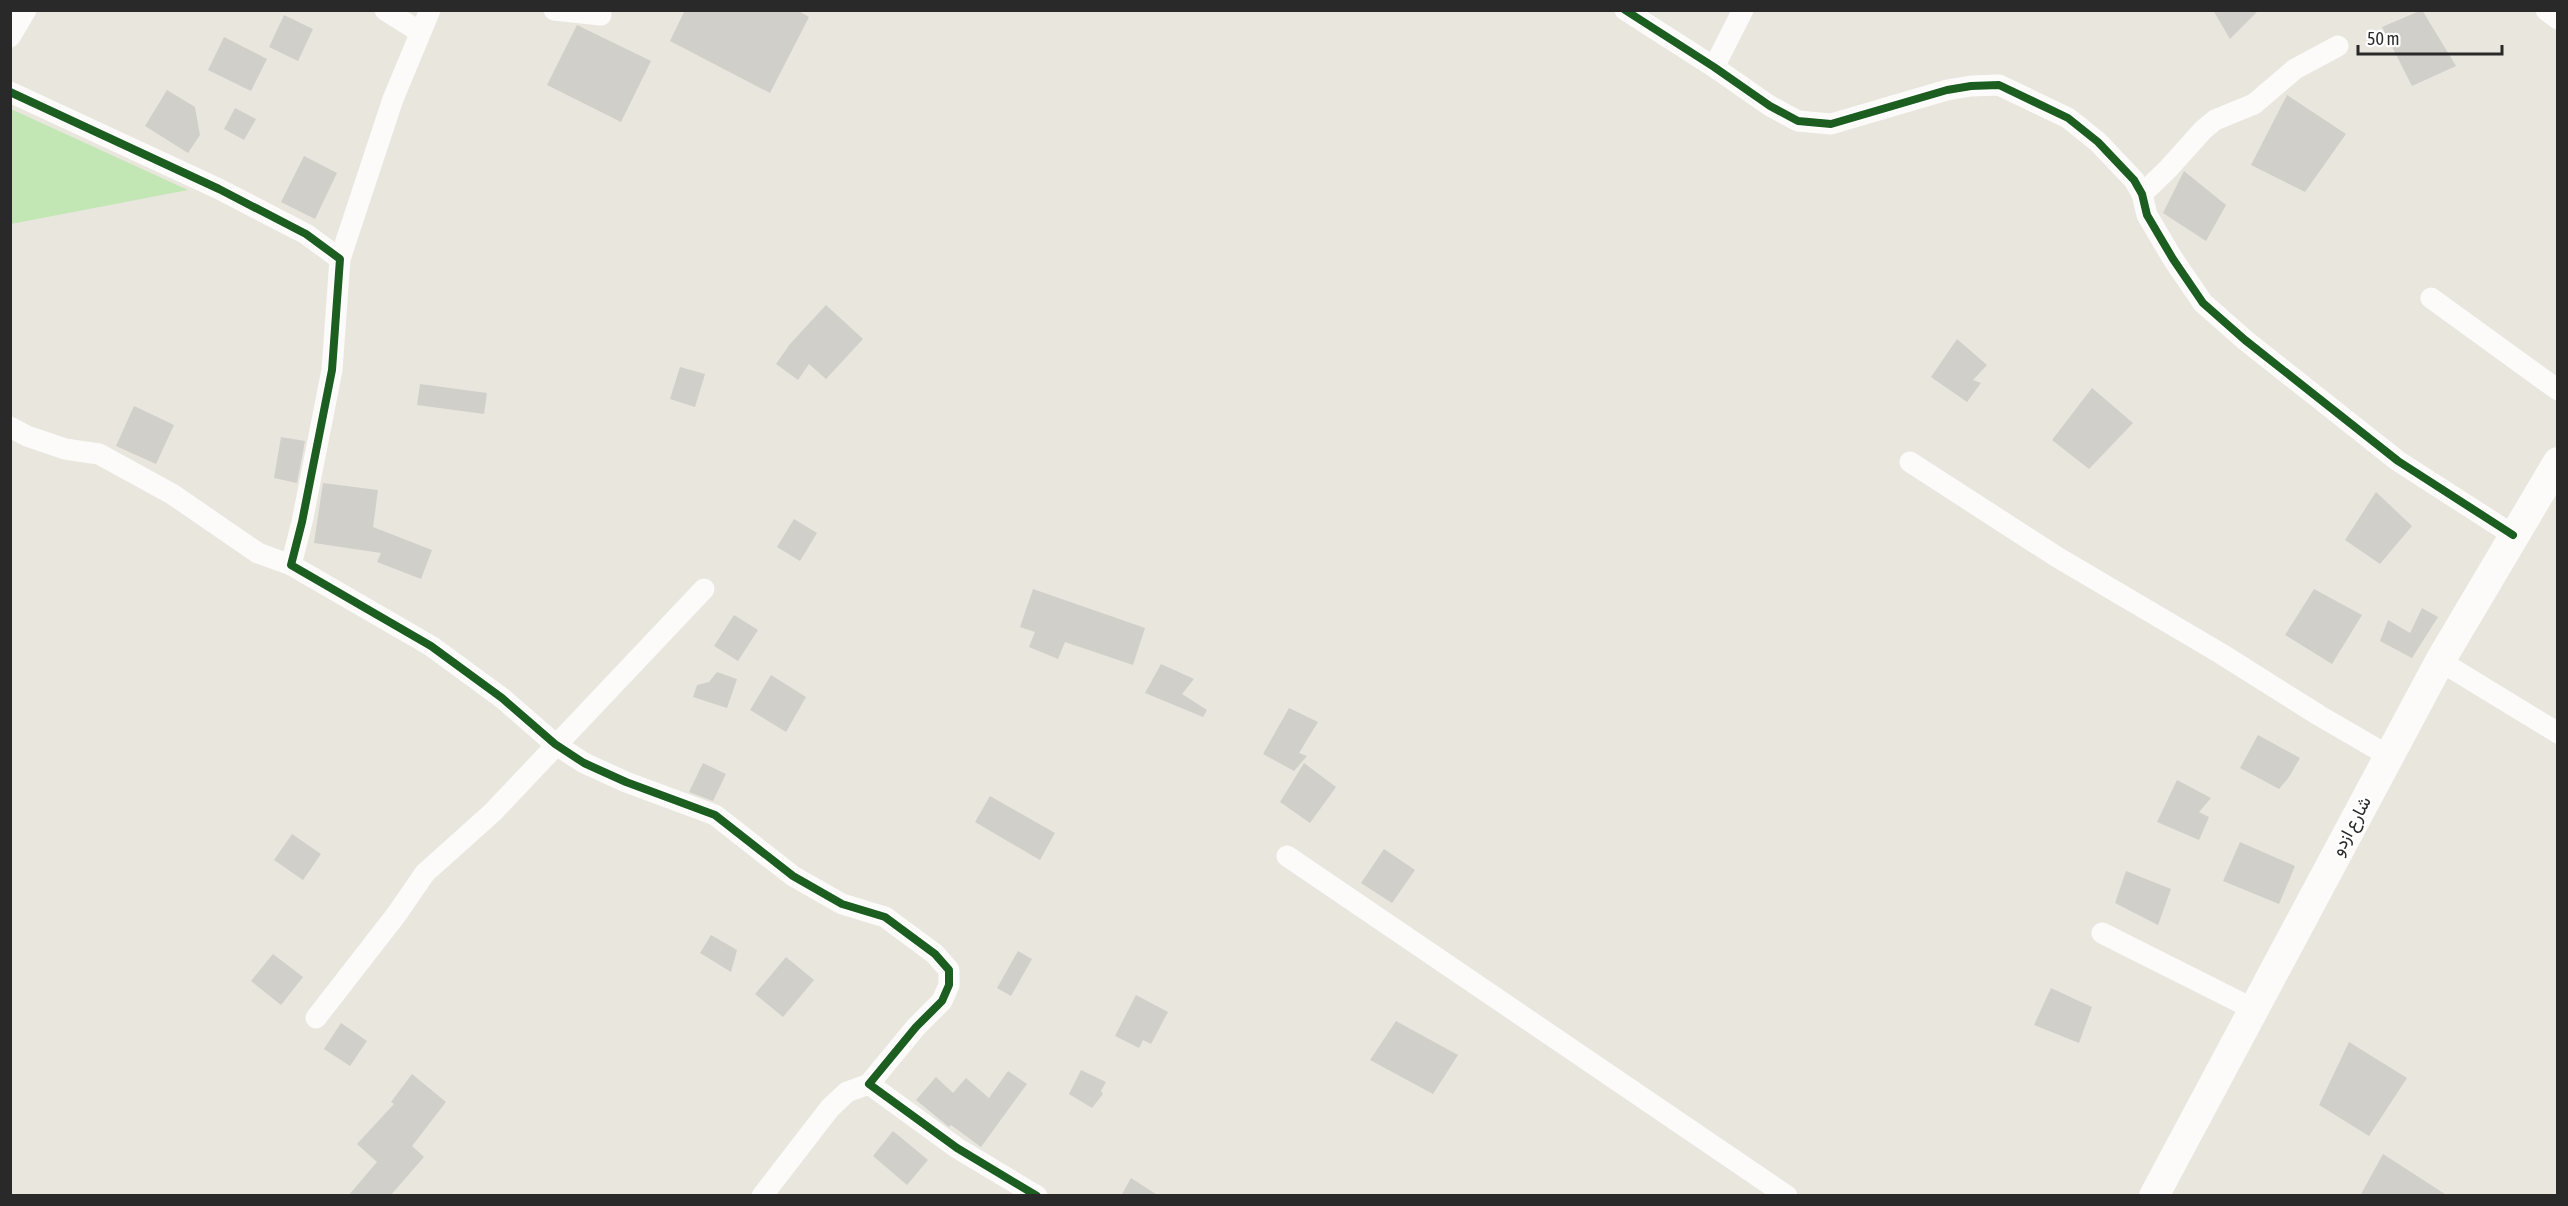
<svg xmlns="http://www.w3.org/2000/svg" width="2568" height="1206" font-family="'Asap Condensed',Vazirmatn,sans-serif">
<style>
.green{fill:#c2e7b5}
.building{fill:#d1cfca}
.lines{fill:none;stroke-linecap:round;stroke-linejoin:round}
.street{stroke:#fcfbfa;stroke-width:21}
.secondary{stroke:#fcfbfa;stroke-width:30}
.cycleway-casing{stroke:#fff;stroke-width:11}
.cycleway{stroke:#1b5e20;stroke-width:8}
.labels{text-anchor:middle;stroke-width:5;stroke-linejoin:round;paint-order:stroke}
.street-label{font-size:18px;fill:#292929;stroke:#fff}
</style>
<rect width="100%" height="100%" fill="#e9e6de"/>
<path class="green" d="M11,109L188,190L11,224Z"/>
<g class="building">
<path d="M685,10H797L809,17L770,93L670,41Z"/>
<path d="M2213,10H2259L2230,39Z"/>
<path d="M2422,10L2456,66L2412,86L2382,27Z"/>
<path d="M284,15L313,29L298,61L269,47Z"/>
<path d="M577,25L651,61L621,122L547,85Z"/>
<path d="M224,37L267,59L251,91L208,70Z"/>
<path d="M167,90L195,107L200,135L188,153L145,126Z"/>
<path d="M2287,95L2346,134L2305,192L2251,165Z"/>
<path d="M235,108L256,119L244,140L224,129Z"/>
<path d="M304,156L337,173L315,219L281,202Z"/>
<path d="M2184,171L2226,205L2206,241L2163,213Z"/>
<path d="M826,305L863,339L826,379L809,364L798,380L776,364L790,344Z"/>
<path d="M1957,339L1987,365L1973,380L1981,383L1967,402L1931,377Z"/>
<path d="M680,367L705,374L695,407L670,399Z"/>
<path d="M420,384L487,393L484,414L417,405Z"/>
<path d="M2092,388L2133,423L2089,469L2052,440Z"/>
<path d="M134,406L174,425L156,464L116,446Z"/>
<path d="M281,437L305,441L297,483L274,478Z"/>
<path d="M323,483L378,490L373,527L432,550L421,579L377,562L381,553L314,543Z"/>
<path d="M2376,492L2412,526L2380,564L2345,540Z"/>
<path d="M794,519L817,533L800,561L777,547Z"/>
<path d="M1033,589L1145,628L1133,665L1065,642L1058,659L1029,647L1035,632L1020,627Z"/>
<path d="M2314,589L2362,615L2332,664L2285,635Z"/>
<path d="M2422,608L2438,617L2412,658L2380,641L2388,620L2410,633Z"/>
<path d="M734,615L758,630L738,661L714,646Z"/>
<path d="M1161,664L1194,679L1182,694L1207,710L1203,717L1145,693Z"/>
<path d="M717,672L737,679L727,708L693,697L697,685L709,682Z"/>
<path d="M771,675L806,697L786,732L750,710Z"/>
<path d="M1289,708L1318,722L1299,753L1307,756L1294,771L1263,754Z"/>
<path d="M2258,735L2300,758L2289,777L2279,789L2240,768Z"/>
<path d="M703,763L726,774L713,801L689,792Z"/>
<path d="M1304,763L1336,787L1310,823L1280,802Z"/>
<path d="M2177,780L2211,798L2199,812L2209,817L2199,840L2157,822Z"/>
<path d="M990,796L1055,833L1040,860L975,822Z"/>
<path d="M292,834L321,854L303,880L274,860Z"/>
<path d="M2240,842L2295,866L2279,904L2223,881Z"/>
<path d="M1384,849L1415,870L1392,903L1361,883Z"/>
<path d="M2126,871L2171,889L2158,925L2115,903Z"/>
<path d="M711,935L737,950L731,972L700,953Z"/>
<path d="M1018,951L1032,959L1011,996L997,988Z"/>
<path d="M273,954L303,977L281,1005L251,981Z"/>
<path d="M786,957L814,980L783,1017L755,994Z"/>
<path d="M2051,988L2092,1007L2079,1043L2034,1025Z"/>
<path d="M1136,995L1168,1012L1151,1044L1143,1040L1139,1048L1115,1036Z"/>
<path d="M1396,1021L1458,1055L1433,1094L1370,1060Z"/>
<path d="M341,1023L367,1041L350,1066L324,1049Z"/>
<path d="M2349,1042L2407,1078L2369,1136L2319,1105Z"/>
<path d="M1081,1070L1106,1082L1101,1091L1103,1094L1092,1108L1069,1094Z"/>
<path d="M1008,1071L1027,1084L981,1147L951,1125L949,1127L916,1100L936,1077L953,1093L966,1078L989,1098Z"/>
<path d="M412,1074L446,1102L412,1146L424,1157L390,1196H348L377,1162L357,1144L394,1104L391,1102Z"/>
<path d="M893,1131L928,1160L907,1185L873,1156Z"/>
<path d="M2383,1154L2448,1196H2360Z"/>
<path d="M1131,1178L1159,1196H1121Z"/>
</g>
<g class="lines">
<g class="street">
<path d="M385,10L420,32"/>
<path d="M554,10L601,15"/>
<path d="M1625,10L1714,67L1770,106L1798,121L1831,124L1947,90L1971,86L1999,85L2068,118L2098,142L2134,180L2142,194L2147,215L2173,259L2203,303L2245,340L2398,461L2513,535"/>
<path d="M2546,10L2558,19"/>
<path d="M10,37L26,10"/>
<path d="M1714,67L1743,10"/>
<path d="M10,92L219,189L306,234L340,259L332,370L302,522L291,565L431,646L502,698L555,744L584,763L626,782L715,815L793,876L842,904L885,917L935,954L949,970V985L942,1001L916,1027L869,1084L957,1148L1037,1196"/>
<path d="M2142,194L2168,169L2203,130L2215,120L2254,104L2295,69L2338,46"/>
<path d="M340,259L393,99L430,10"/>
<path d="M2431,298L2558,390"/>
<path d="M10,427L27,436L65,449L99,454L172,494L258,553L291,565"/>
<path d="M1910,462L2057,557L2220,653L2320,716L2389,756"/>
<path d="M2440,661L2558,733"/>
<path d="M1287,856L1787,1196"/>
<path d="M2102,933L2255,1010"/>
<path d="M316,1018L396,915L425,873L493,812L704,589"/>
<path d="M762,1196L830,1108L847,1092L869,1084"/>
</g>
<path class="secondary" d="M2154,1196L2440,661L2558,462"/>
<defs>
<g id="cycleway">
<path d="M1625,10L1714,67L1770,106L1798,121L1831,124L1947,90L1971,86L1999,85L2068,118L2098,142L2134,180L2142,194L2147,215L2173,259L2203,303L2245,340L2398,461L2513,535"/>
<path d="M10,92L219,189L306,234L340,259L332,370L302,522L291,565L431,646L502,698L555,744L584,763L626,782L715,815L793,876L842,904L885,917L935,954L949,970V985L942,1001L916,1027L869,1084L957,1148L1037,1196"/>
</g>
</defs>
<use href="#cycleway" class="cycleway-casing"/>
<use href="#cycleway" class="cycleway"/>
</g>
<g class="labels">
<g class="street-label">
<text transform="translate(2351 826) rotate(-62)" y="6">شارع ازدو</text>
</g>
</g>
<rect width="2568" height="1206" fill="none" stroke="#292929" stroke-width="24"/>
<path d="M2358 45v9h144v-9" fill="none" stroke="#292929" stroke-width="3"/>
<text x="2367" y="45" font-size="18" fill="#292929" stroke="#ffffff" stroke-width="4.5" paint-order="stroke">50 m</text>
</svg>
